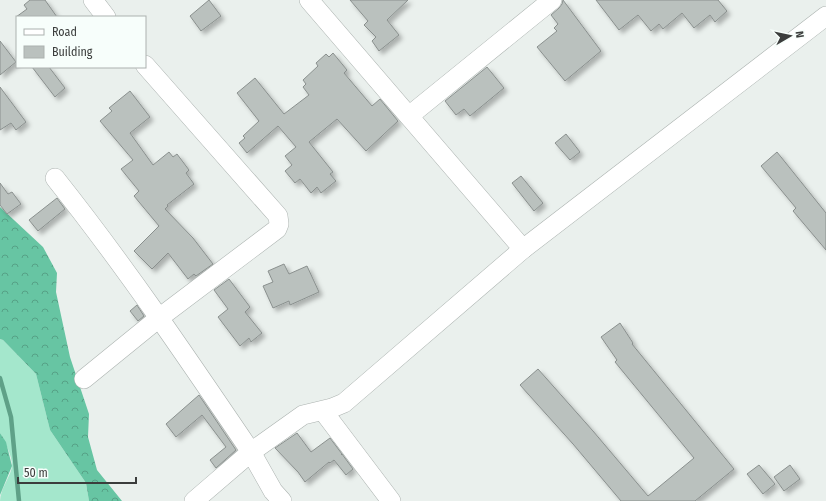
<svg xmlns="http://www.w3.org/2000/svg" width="826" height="501" font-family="'Fira Sans Condensed',sans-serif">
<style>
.grass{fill:#a4e7cc}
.forest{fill:url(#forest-crowns)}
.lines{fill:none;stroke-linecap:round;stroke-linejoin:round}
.stream{stroke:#5fa188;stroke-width:4.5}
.building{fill:#bac1be;stroke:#8a908e;filter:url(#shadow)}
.minor-casing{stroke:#acb3b0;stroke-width:20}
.minor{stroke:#fff;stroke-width:19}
</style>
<defs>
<pattern id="forest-crowns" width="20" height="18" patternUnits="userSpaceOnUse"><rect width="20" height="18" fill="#67c5a3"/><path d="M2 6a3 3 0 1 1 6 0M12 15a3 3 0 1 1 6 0" fill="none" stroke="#56a186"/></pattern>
<filter id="shadow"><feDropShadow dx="3.5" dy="3.5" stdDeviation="2" flood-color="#0004"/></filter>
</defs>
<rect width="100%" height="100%" fill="#eaf0ed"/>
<path class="grass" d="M0,339L3,340L36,374L50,430L86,483L89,501H0C0,488 12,475 12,465C12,456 5,441 0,433Z"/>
<g class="forest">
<path d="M0,207L43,247L57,273L56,292L70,357L89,414L88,437L97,470L122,501H89L86,483L50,430L36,374L3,340L0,339Z"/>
<path d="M0,433L6,442L12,466L0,495Z"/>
</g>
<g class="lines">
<path class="stream" d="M0,378L11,417L19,501"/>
</g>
<g class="building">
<path d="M30,0H45L57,17H16L27,9L24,5Z"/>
<path d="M209,0L221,16L201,31L190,16Z"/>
<path d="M350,0H408L387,20L399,35L379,51L372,41L376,37L364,25L368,21Z"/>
<path d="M563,0L601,51L565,81L537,47L557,31L554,28L558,24L551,15L559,8L562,4Z"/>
<path d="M596,0H718L727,11L715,22L710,15L694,28L682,13L663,29L659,24L651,31L638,15L619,30Z"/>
<path d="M0,41L16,62L0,75Z"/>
<path d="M333,53L347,70L344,73L372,106L380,99L398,121L366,151L337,119L309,142L333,172L330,174L336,181L321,193L317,187L311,193L300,179L295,183L285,171L292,165L285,156L296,147L278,126L247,153L239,143L245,138L243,136L259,121L237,93L255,78L284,114L309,95L303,87L306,84L303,80L318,66L316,63L326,54L329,57Z"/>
<path d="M32,67H49L65,88L55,97Z"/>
<path d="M487,67L504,88L470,116L464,109L456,115L445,101Z"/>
<path d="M0,87L26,122L16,130L11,123L0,130Z"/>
<path d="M130,91L150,117L130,133L153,165L169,152L173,157L177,154L189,170L186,173L194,184L167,205L168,206L165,209L193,238L213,264L196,276L194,274L188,279L168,253L152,269L134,251L159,226L134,196L139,191L121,169L133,160L100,121L112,111L109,108Z"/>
<path d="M566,134L580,152L570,160L555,143Z"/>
<path d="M777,152L826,213V250L793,211L796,208L761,166Z"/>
<path d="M521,176L543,203L534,211L512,183Z"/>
<path d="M0,183L8,194L12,192L21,204L7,214L0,205Z"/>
<path d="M57,198L65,209L38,231L29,220Z"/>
<path d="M284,264L289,274L307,266L319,292L290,305L289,301L273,308L263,286L273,282L268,271Z"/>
<path d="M229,279L250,307L245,312L262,333L251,342L249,338L240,346L218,317L228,309L214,290Z"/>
<path d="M137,305L144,316L138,321L130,311Z"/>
<path d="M620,323L633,343L632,344L734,469L695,501H621L573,444L520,385L538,369L593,431L648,496L694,458L615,362L617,360L601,337Z"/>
<path d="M199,395L236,450L216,468L210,460L226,447L202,415L176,437L166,424Z"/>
<path d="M297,433L311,452L330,438L342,454L341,455L342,454L353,469L346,475L334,460L330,463L329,462L305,482L298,472L275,448Z"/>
<path d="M759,465L775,484L763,494L747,474Z"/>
<path d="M790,465L800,479L784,491L774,477Z"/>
</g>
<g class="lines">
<defs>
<g id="minor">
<path d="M93,0L106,17"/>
<path d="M309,0L523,249"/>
<path d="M409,116L552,0"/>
<path d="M55,178C125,266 188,359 251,452L303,415L332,408L344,403L523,249L826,16"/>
<path d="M84,379L159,318L277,229L279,224L278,216L145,65"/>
<path d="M323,411L391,501"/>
<path d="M194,501L251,452L273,491L282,501"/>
</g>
</defs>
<use href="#minor" class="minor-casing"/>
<use href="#minor" class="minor"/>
</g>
<rect x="16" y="16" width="130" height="52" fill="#f7fefb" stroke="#acb1af"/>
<rect x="24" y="29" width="20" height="6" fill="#ffffff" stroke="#acb1af"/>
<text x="52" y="36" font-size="12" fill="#3b3d3c">Road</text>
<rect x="24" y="46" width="20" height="12" fill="#bac1be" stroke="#acb1af"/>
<text x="52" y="56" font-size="12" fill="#3b3d3c">Building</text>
<g transform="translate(790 36) rotate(81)" stroke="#f7fefb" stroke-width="3" paint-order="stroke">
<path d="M0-3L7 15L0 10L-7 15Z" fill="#3b3d3c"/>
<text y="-6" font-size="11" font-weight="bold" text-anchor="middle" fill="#3b3d3c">N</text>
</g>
<path d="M18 477v6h118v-6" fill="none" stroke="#3b3d3c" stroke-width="2"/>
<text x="24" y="477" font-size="12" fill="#3b3d3c" stroke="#f7fefb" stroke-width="3" paint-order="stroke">50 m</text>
</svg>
